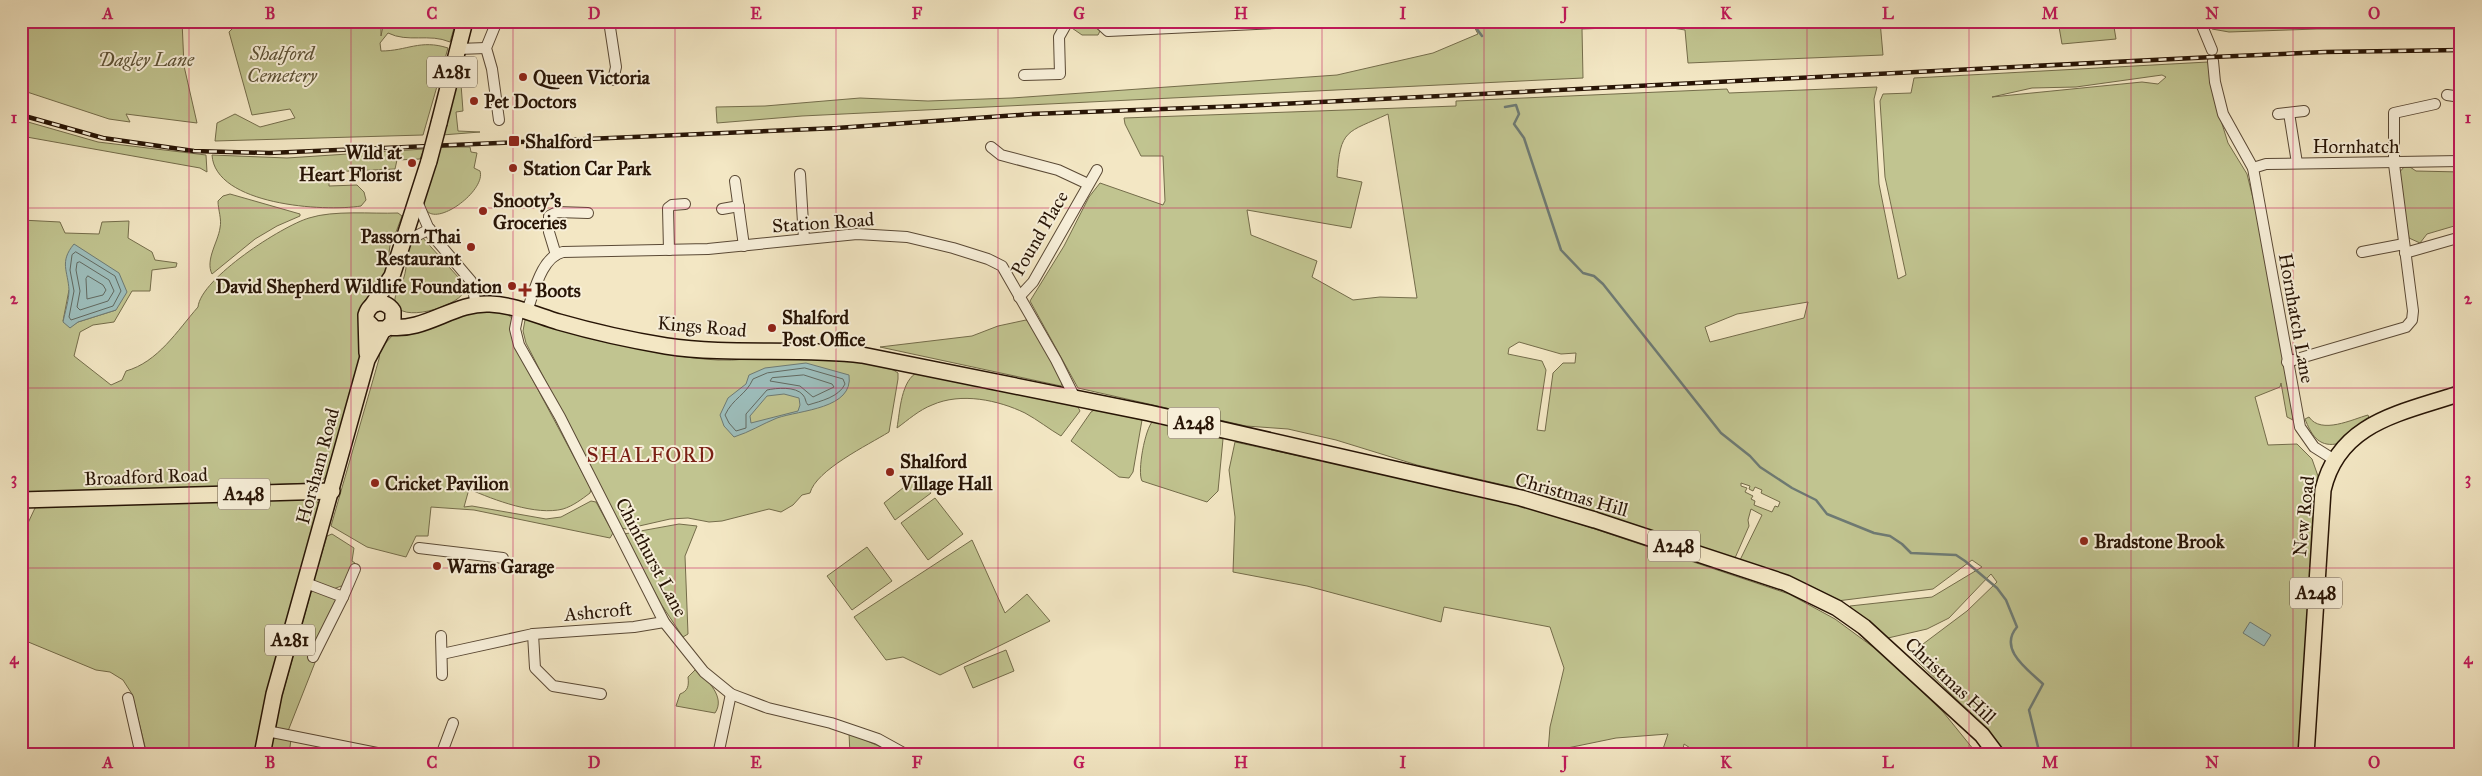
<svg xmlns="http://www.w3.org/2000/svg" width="2482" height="776" font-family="'IM FELL Great Primer',serif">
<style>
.green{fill:#c1c490;stroke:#746c4a;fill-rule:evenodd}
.water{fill:#9dbebc;stroke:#6e7a73;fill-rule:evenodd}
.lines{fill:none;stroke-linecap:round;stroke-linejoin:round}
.shore{stroke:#626960;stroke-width:1}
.stream{stroke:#6e7a73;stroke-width:2.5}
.street-casing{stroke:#5a4935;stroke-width:12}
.primary-casing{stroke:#271405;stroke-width:18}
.street{stroke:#f7efd9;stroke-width:10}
.primary{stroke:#f3e7c4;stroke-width:15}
.rail-casing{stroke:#271405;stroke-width:4.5}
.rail{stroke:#f7efd9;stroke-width:2.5;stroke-dasharray:8;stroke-linecap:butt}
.primary-bridge-casing{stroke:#271405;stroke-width:18;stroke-linecap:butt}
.primary-bridge{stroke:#f3e7c4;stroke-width:15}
.grid{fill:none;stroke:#c2185b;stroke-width:1;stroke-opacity:0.55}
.poi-dot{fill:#8f2418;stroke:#f7efd9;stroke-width:2}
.labels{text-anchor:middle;stroke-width:4;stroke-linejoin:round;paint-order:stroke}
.shield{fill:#f7efd9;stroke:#655645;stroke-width:1}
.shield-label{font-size:18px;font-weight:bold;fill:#271405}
.park-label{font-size:19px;font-style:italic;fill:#5d5236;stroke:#f7efd9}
.poi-label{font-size:19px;font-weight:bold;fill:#271405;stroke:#f7efd9;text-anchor:start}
.street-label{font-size:19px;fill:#271405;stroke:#f7efd9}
.quarter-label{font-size:21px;letter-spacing:1px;fill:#7a1f14;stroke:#f7efd9}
.neatline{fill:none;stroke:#c2185b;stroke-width:2}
.grid-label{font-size:16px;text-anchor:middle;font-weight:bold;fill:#c2185b}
</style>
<rect width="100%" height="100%" fill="#f3e7c4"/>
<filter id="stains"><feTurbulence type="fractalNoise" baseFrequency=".004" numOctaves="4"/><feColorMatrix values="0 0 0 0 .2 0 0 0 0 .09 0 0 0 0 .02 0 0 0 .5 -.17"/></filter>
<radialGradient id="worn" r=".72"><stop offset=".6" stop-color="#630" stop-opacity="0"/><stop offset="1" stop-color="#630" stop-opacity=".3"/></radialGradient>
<g class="green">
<path d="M21,21H182L184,66L197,123L126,114L130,122L109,119L21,90Z"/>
<path d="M231,21H381V36L384,21H456L450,42C429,33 408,43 388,33L380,43L381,51C407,51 420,39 448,48L423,135L215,141L217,123L235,114L260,127L295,118L290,109L252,115L229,32L234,27Z"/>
<path d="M1072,21H1091L1101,29L1098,35H1082L1069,26Z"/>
<path d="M1471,21H1880L1883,55L1688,63L1685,30L1660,26L1582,29L1583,78L802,116L717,123L716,107L765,106L860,98L928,101L1012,98L1337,75L1433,53L1478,34Z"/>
<path d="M2058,21H2113L2116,39L2062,44Z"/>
<path d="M2208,21H2461V29H2317L2229,32L2212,29Z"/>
<path d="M462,56L464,57L458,84H461L463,111L456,112L458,131L480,132L442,135Z"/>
<path d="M2208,62L2213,95L2228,143L2247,174L2261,231L2288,378L2293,420L2287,417L2281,383L2280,387L2255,397L2268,445L2297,444L2312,459L2319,479L2301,755H2005L1983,725L1915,659L1923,644L1967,611L1997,582L1991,574L1949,618L1927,629L1888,638L1850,608V606L1932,597L1982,567L1972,560L1933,589L1837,601L1803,583L1740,560L1762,515L1751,509L1748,520L1749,526L1735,558L1521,489L1417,465L1336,440L1288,429L1246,426L1078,388L1030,301L1064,246L1089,197L1100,183L1163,205L1165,201L1163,156H1141L1125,124L1124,118L1456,106V101L1727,89L1729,93L1877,87L1874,99L1879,184L1898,279L1906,275L1885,177L1880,101L1883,94L1911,93L1914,78ZM2162,75L2166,77L2158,84L2142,82L1992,97L2032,88L2076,87ZM1388,114L1417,298L1380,297L1353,300L1312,277L1317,261L1251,235L1247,210L1351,228L1362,182L1337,177C1340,128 1347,133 1388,114ZM1808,302L1804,318L1710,342L1705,327L1737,314ZM1519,342L1561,354L1576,353L1575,363H1563L1553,373L1545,431L1537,430L1546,370L1542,361L1508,354L1509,348ZM1741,483L1750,486L1749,489L1753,491L1755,487L1762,490L1761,493L1780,502L1778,507L1775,506L1772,512L1754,505L1755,501L1751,499L1753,496L1745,492L1747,488L1741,486Z"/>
<path d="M21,120L98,142L206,155L207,172L200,168L21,136Z"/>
<path d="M441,147H470L471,152L477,153L474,168L480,171C487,193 423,237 424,200C425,183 436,164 441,147Z"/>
<path d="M424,149L420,159L397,160L395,169L329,172V186L357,185L364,192L366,200L361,206C324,212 215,205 212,155L287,158Z"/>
<path d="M2404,167H2410L2416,171L2461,172V224L2427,234L2420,243L2409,238L2398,174Z"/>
<path d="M230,194L300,214V216L277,226L255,239L212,274C205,260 218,242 220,228C222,219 218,210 218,201L223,196Z"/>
<path d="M398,213L402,216L396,232L391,239L386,273L373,293L365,300L360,309L359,319L362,342L358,373L329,471L324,479L314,483L21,494V220L60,222L65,233L99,234L102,222L129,221L128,238L152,252L155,260L177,263L176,267L152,270L150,291H132L114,322L93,325L80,332L74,356L111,385L122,380L126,371C158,362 177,331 198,307C201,278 282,226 309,218C334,210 371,214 398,213ZM69,290L116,310L78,322L70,327L63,321Z"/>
<path d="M422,237L459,278L463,293C457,306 399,325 395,302C394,295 399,289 402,283C407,271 407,257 408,244Z"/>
<path d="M477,309L494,310L507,314L513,319L520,356L591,489L590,493C582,499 573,506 563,509C536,516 494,500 469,489L464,507L472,506L546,519L561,517L591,501L596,502L613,533L610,538L474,510L431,507L428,536H416L406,557L367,547L331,526L379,359L380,349L393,335L420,332Z"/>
<path d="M529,318C591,334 654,357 718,360C736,361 754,358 771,357C798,356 879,357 898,373V379L889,432C868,445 816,470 810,493L802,495L793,505L781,512L769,509L722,521L709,522L688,518L670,519L626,529L621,528L526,343L523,331L525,320Z"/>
<path d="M1026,320L1033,325L1063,380L1061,386L880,347L972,336L998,326Z"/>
<path d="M918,372L1077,405L1080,411L1061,436C1049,429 1038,420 1025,413C998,400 961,392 932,405C919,410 908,420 897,428C900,411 901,380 918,372Z"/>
<path d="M1096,409L1142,420L1133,472L1129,478L1119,477L1071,441L1091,412Z"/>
<path d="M2368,415L2369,418L2336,444C2318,447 2311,434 2305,419L2309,417C2321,435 2353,419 2368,415Z"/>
<path d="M1153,421L1223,439L1218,491L1207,502L1142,481C1137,472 1145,428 1153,421Z"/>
<path d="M1235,442L1498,499L1547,513L1789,594L1835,619L1888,658L1944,713L1978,755H1701L1684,744L1682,755H1661L1668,734L1616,738L1548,752L1550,727L1564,668L1550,627L1444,607L1441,622L1307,586L1233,572L1235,517L1229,470Z"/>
<path d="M918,476L931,493L895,520L884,503Z"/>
<path d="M315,498L319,505L256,755H147L132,694L123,680L110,672L96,670L21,639V538L35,508L40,505Z"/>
<path d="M935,498L963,534L928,560L901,523Z"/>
<path d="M679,524L697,526L685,556L688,634L683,637L661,604L624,534Z"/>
<path d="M332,534L354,548L352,561L355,563L347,584L333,589L316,583L314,579L327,536Z"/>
<path d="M972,540L1005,613L1027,594L1050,621L940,675L903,657L886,660L854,617Z"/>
<path d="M867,547L892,581L852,610L827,576Z"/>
<path d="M315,590L334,597L336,601L316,644L308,653L309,658L316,660L288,731L275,729L277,714L311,592Z"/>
<path d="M1006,650L1014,671L973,688L964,667Z"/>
<path d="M696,669C707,680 726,697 715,713L676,706L680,694C688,691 689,686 688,677Z"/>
<path d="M849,733L890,751L889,755H850Z"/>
<path d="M276,736L291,739L289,755H270L273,738Z"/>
</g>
<g class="water">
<path d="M74,244L119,273L127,292L116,310L78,322L70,328L63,322C65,312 69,300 69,290C68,271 59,262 74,244Z"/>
<path d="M806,363L849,375C854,409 800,410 777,418C762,424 750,432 734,437L724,426L720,415L728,398L746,384L749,375L765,368ZM784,394L799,398L800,405L798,411L751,423L750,416L767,396Z"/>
<path d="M2250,622L2271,635L2264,646L2243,633Z"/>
</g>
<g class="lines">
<g class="shore">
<path d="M76,252L115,276L121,291L113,306L71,320L69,317L74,291L70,270L72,255Z"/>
<path d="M80,262L109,280L114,291L108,301L80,310L77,307L80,291L76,270L77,263Z"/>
<path d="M88,276L103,285L106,290L103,295L87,299L86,279Z"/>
<path d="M805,368L843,379L845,384C839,397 821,401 808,405C805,402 806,398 803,395C796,386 776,388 767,390L746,414V428L736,431L729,423L725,415C733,398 746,395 753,379L767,373Z"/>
<path d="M804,375L832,384L834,387L813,397L800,386L770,381L772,378Z"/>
</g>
<g class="stream">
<path d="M1471,21L1482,36"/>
<path d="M1505,107L1516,105L1519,114L1514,124L1524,138L1561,250L1583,273L1594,276L1603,284L1721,433L1750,456L1760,467L1792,488L1816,500L1827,514L1874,533L1890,536L1902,544L1911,553L1956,555L1965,561L1997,588L2006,600L2017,627C1998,649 2027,669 2043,684L2029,710L2039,751L2054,755"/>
</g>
<defs>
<g id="street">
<path d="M497,21L486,48L492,69L499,120"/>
<path d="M609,21L616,67L613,80"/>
<path d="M1097,21L1108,31L1317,21"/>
<path d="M2200,21L2212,50"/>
<path d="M458,49L486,48"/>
<path d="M2213,61L2215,82L2223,114L2253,168L2300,427L2314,447L2333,459"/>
<path d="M1024,75L1060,74L1059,37L1068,21"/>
<path d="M2447,95L2461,97"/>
<path d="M2289,113L2297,163"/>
<path d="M2278,114L2304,111"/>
<path d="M991,147L1001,155L1058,170L1088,184"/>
<path d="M2253,168L2266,164L2461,161"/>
<path d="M800,174L804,239"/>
<path d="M735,181L744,246"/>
<path d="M416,199L431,234L471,281L476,304"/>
<path d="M722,209L739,206"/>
<path d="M405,237L412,238L430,229"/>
<path d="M669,250L668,208L672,205L685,204"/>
<path d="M2362,252L2404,244"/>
<path d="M2405,253L2461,237"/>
<path d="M556,255L549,232V216L557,212L588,213"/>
<path d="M1019,297L1033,282L1097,170"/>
<path d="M519,309L515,329L519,345L560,417L664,622L704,672L731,694L768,708L831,723L878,739L907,755"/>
<path d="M527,311C534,293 541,257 563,252L708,249L857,234L907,237L953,248L988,259L1002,266L1056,360L1075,398"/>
<path d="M2287,362L2406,327L2412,320L2413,311L2394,164V113L2435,104"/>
<path d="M419,548L503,558"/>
<path d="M306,583L343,597L313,657"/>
<path d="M343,597L355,569"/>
<path d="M533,634L535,668L553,686L601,694"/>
<path d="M441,636L442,675"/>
<path d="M442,654L533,634L634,627L664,622"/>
<path d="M128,698L141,755"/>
<path d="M267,731L387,755"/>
<path d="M441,755L453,723"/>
<path d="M718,755L731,694"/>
</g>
<g id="primary">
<path d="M439,123L465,21"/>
<path d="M373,304L392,276L429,161"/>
<path d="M389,327C425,332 454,302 490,304C514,305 536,315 559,322C594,332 630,340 666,346C731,356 797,347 862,355L1149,413L1521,498L1595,520L1786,583L1837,608L1864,627L1982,735L1997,755"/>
<path d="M367,353L366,315C370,301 385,299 393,311V322L386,329H375L367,321"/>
<path d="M21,500L332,491"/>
<path d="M262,755L274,694L367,360L383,330"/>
<path d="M2306,755L2323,490C2339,421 2403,413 2461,393"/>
</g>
</defs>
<use href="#street" class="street-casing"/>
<use href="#primary" class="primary-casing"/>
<use href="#street" class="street"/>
<use href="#primary" class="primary"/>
<defs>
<path id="rail" d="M21,115L103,138L194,151L269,153L837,128L1032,114L1241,106L2213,57L2325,52L2461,50"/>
</defs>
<use href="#rail" class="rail-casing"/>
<use href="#rail" class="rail"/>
<defs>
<path id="primary-bridge" d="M429,161L439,123"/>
</defs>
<use href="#primary-bridge" class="primary-bridge-casing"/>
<use href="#primary-bridge" class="primary-bridge"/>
</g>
<path class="grid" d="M189,21V755M351,21V755M513,21V755M675,21V755M836,21V755M998,21V755M1160,21V755M1322,21V755M1484,21V755M1646,21V755M1807,21V755M1969,21V755M2131,21V755M2293,21V755M21,208H2461M21,388H2461M21,568H2461"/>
<g class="poi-dot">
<circle cx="523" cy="77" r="5"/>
<circle cx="474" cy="101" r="5"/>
<rect x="508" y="135" width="12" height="12" rx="2.5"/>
<circle cx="412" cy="163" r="5"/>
<circle cx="513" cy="168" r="5"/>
<circle cx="483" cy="211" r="5"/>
<circle cx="471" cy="247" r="5"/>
<circle cx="512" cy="286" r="5"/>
<path d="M522.5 282.5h5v5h5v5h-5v5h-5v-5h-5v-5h5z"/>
<circle cx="772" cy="328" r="5"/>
<circle cx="890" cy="472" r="5"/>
<circle cx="375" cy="483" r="5"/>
<circle cx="2084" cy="541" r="5"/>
<circle cx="437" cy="566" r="5"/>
</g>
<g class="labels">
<g class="shield">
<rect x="427" y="56.5" width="50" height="31" rx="4"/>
<rect x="1168" y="407.5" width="52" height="31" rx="4"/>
<rect x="218" y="478.5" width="52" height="31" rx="4"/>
<rect x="1648" y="530.5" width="52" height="31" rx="4"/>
<rect x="2290" y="577.5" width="52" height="31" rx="4"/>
<rect x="265" y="624.5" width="50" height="31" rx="4"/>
</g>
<g class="shield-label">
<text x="452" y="78">A281</text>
<text x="1194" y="429">A248</text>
<text x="244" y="500">A248</text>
<text x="1674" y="552">A248</text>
<text x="2316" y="599">A248</text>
<text x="290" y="646">A281</text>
</g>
<g class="park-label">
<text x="282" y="60">Shalford<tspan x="282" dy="22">Cemetery</tspan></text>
<text x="146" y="66">Dagley Lane</text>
</g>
<g class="poi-label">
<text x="533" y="84">Queen Victoria</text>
<text x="484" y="108">Pet Doctors</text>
<text x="525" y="148">Shalford</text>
<text x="402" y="159" text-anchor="end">Wild at<tspan x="402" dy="22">Heart Florist</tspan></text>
<text x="523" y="175">Station Car Park</text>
<text x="493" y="207">Snooty's<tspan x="493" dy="22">Groceries</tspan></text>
<text x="461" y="243" text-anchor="end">Passorn Thai<tspan x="461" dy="22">Restaurant</tspan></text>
<text x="502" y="293" text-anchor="end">David Shepherd Wildlife Foundation</text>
<text x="535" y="297">Boots</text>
<text x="782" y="324">Shalford<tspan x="782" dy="22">Post Office</tspan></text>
<text x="900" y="468">Shalford<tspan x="900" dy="22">Village Hall</tspan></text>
<text x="385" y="490">Cricket Pavilion</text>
<text x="2094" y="548">Bradstone Brook</text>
<text x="447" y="573">Warns Garage</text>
</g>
<g class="street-label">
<text x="2356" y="153">Hornhatch</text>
<text transform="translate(823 222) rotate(-4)" y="7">Station Road</text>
<text transform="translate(1039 233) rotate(-60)" y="7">Pound Place</text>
<text transform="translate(2297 318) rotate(80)" y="7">Hornhatch Lane</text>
<text transform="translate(702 326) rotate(5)" y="7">Kings Road</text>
<text transform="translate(317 466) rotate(-75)" y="7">Horsham Road</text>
<text transform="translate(146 476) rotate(-2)" y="7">Broadford Road</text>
<text transform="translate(1572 494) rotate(16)" y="7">Christmas Hill</text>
<text transform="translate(2303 516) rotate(-84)" y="7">New Road</text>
<text transform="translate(652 557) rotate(62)" y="7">Chinthurst Lane</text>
<text transform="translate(598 611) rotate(-5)" y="7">Ashcroft</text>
<text transform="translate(1951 680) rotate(43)" y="7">Christmas Hill</text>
</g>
<g class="quarter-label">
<text x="651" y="462">SHALFORD</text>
</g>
</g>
<rect width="2482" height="776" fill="none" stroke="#f3e7c4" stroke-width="55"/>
<rect x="28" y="28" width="2426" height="720" class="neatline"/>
<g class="grid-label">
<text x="108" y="19">A</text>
<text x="270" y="19">B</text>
<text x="432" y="19">C</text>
<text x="594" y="19">D</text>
<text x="756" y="19">E</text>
<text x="917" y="19">F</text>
<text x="1079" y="19">G</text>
<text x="1241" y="19">H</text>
<text x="1403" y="19">I</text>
<text x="1565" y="19">J</text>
<text x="1726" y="19">K</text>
<text x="1888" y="19">L</text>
<text x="2050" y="19">M</text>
<text x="2212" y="19">N</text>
<text x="2374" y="19">O</text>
<text x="14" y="123">1</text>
<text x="2468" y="123">1</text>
<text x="14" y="304">2</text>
<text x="2468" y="304">2</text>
<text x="14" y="484">3</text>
<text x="2468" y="484">3</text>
<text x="14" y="664">4</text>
<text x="2468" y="664">4</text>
<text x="108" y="768">A</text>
<text x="270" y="768">B</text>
<text x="432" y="768">C</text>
<text x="594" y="768">D</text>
<text x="756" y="768">E</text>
<text x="917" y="768">F</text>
<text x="1079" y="768">G</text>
<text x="1241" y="768">H</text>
<text x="1403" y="768">I</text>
<text x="1565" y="768">J</text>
<text x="1726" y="768">K</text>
<text x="1888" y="768">L</text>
<text x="2050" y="768">M</text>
<text x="2212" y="768">N</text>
<text x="2374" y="768">O</text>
</g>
<rect width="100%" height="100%" filter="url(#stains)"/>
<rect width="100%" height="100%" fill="url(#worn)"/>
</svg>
